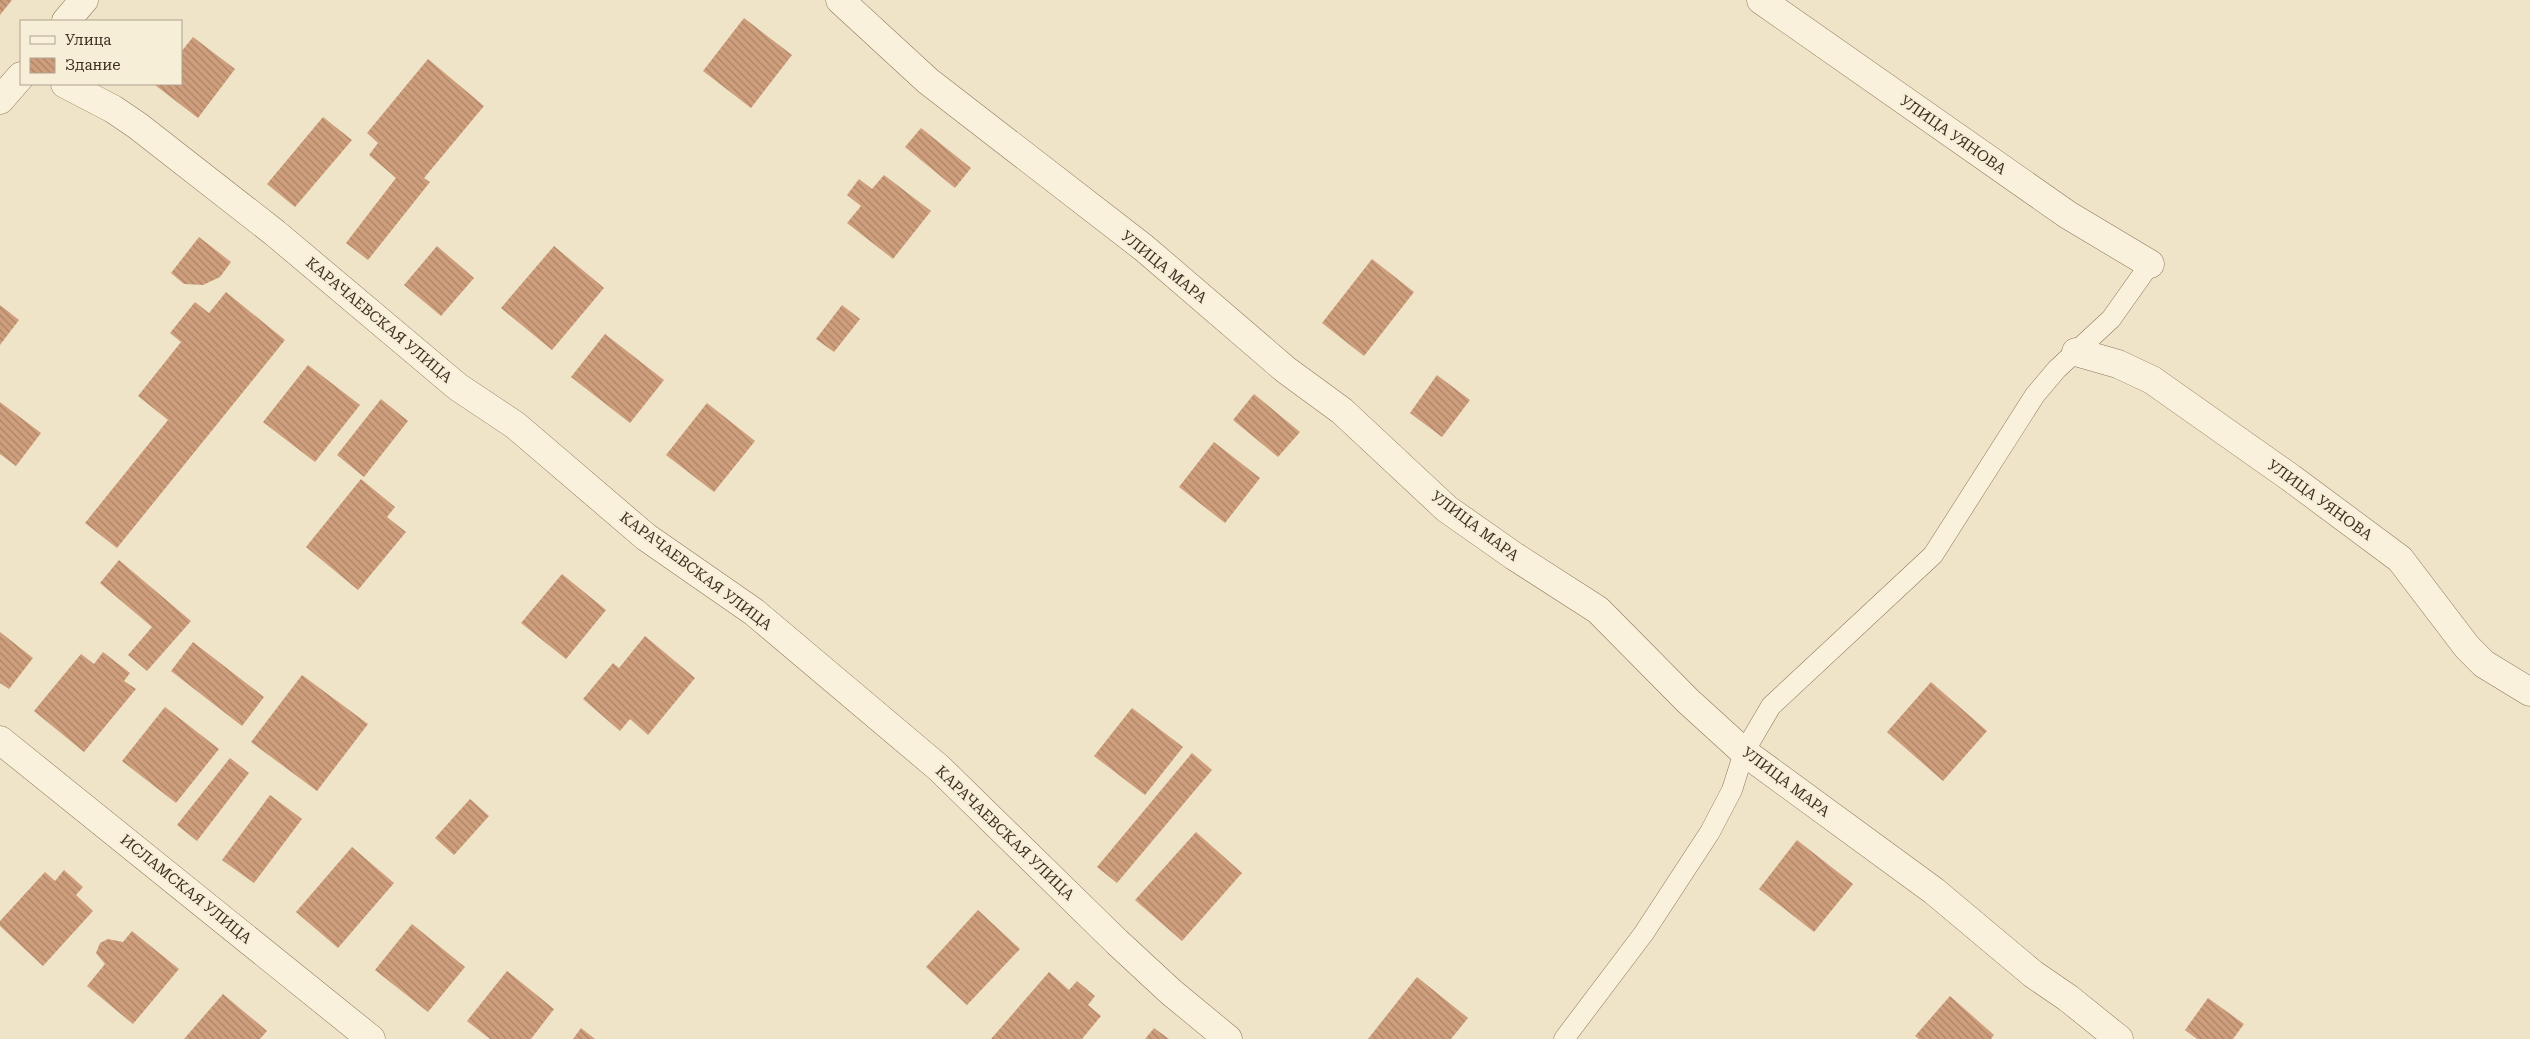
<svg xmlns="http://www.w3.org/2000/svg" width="2530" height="1039" font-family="'Roboto Serif',serif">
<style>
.building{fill:url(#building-back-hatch)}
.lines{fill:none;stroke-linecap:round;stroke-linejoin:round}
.service-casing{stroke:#8d765c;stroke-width:21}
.minor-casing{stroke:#8d765c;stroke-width:29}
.service{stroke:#faf1dc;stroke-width:20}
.minor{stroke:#faf1dc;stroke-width:28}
.labels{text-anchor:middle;stroke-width:5;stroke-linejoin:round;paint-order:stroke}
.street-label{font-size:15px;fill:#3d2e20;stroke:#f7eed8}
</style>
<defs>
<pattern id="building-back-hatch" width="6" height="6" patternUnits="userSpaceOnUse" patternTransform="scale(1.25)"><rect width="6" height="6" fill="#cf9f7d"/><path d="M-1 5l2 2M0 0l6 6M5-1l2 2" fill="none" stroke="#a98266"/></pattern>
</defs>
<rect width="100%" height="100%" fill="#f0e4c8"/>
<g class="building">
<path d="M0,0H12L0,15Z"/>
<path d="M744,18L792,55L751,108L703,71Z"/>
<path d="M193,37L235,69L198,118L155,85L181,84V52Z"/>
<path d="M428,59L484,106L424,178L430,182L368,260L346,243L396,178L369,155L378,143L367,133Z"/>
<path d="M323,117L352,140L295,207L267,184Z"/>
<path d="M921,128L971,168L955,188L905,147Z"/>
<path d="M884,175L931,211L893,259L847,223L861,206L847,195L859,179L872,189Z"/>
<path d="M199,237L231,262L220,277L203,285L184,284L171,273Z"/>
<path d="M437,246L474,278L441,316L404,285Z"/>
<path d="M554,246L604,288L552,350L501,308Z"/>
<path d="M1372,259L1414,292L1364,356L1322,323Z"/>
<path d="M226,292L285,340L117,548L85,523L168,420L138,396L181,342L170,333L195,302L209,313Z"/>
<path d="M0,305L19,320L0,345Z"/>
<path d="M842,305L860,319L834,352L816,339Z"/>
<path d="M605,334L664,380L630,423L571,377Z"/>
<path d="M308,365L360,405L315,462L263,422Z"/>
<path d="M1437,375L1470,400L1442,437L1410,413Z"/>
<path d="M1254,394L1300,432L1278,457L1233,420Z"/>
<path d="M381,399L408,421L364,477L337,455Z"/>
<path d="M0,402L41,433L16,466L0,454Z"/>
<path d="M707,403L755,441L714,492L666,455Z"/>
<path d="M1214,442L1260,478L1225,523L1179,487Z"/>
<path d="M361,479L395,507L387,517L406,532L358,590L306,547Z"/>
<path d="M119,560L191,621L147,671L128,655L152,627L100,583Z"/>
<path d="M562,574L606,610L566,659L521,623Z"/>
<path d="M0,632L33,658L9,689L0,683Z"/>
<path d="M645,636L695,678L648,735L630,719L620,731L583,699L613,663L619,668Z"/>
<path d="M193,642L264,697L242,726L171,671Z"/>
<path d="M103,652L130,673L124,681L136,689L84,752L34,711L81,654L94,664Z"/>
<path d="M302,675L368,724L317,791L251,742Z"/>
<path d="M1931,682L1987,731L1943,781L1887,732Z"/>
<path d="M165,707L219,749L176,803L122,761Z"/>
<path d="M1132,708L1183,747L1145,795L1094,756Z"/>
<path d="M1192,753L1212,770L1117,883L1097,867Z"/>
<path d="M230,758L249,773L197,841L177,825Z"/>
<path d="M270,795L302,819L254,883L222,860Z"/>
<path d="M470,799L489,816L454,855L435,838Z"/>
<path d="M1196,832L1242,873L1182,941L1135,900Z"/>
<path d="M1797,840L1853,884L1814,932L1759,889Z"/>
<path d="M352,847L394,883L338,948L296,912Z"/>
<path d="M64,870L83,887L76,895L93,911L43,966L0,926V921L45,872L55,881Z"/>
<path d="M978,910L1020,949L967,1005L926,967Z"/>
<path d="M412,924L465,967L428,1012L375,970Z"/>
<path d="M132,931L179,969L133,1024L87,986L105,964L96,953L100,943L108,939L123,942Z"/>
<path d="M507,971L554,1009L531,1039H490L467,1021Z"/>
<path d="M1049,972L1069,990L1077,981L1095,996L1088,1005L1101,1016L1082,1039H991Z"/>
<path d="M1417,977L1468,1018L1451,1039H1368Z"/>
<path d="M223,994L267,1031L260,1039H184Z"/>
<path d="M1950,996L1994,1035L1991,1039H1919L1915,1036Z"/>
<path d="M2208,998L2244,1024L2233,1039H2197L2185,1030Z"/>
<path d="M581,1028L595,1039H573Z"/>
<path d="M1154,1028L1169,1039H1145Z"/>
</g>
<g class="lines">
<defs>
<path id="service" d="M1564,1039L1644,933L1710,832L1732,790L1744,752L1771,706L1933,555L2035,395L2057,369L2111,319L2150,264"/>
<g id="minor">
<path d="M840,0L928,81L1144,248L1286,370L1342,411L1447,509L1514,556L1598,610L1688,701L1744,752L1934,891L2033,974L2068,998L2119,1039"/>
<path d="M1761,0L2068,215L2150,264"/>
<path d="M66,21L84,0"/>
<path d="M65,84L113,109L138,126L275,233L458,387L515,425L646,537L754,612L939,768L1117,942L1171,992L1228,1039"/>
<path d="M0,100L21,76"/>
<path d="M2076,352L2118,364L2152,380L2291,478L2400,559L2467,647L2484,664L2530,692"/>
<path d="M0,740L371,1039"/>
</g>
</defs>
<use href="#service" class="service-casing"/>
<use href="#minor" class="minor-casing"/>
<use href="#service" class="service"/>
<use href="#minor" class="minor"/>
</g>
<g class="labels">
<g class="street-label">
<text transform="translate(1953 135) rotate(35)" y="5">УЛИЦА УЯНОВА</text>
<text transform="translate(1164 267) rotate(39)" y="5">УЛИЦА МАРА</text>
<text transform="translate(379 320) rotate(40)" y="5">КАРАЧАЕВСКАЯ УЛИЦА</text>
<text transform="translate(2320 500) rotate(36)" y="5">УЛИЦА УЯНОВА</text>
<text transform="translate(1475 526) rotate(37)" y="5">УЛИЦА МАРА</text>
<text transform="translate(696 571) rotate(37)" y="5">КАРАЧАЕВСКАЯ УЛИЦА</text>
<text transform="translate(1786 782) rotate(37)" y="5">УЛИЦА МАРА</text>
<text transform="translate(1005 833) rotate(44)" y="5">КАРАЧАЕВСКАЯ УЛИЦА</text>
<text transform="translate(186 889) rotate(39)" y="5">ИСЛАМСКАЯ УЛИЦА</text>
</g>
</g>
<rect x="20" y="20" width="162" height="65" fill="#f7eed8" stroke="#ada18e"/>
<rect x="30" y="36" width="25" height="8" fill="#faf1dc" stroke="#ada18e"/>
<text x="65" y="45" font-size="15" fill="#3d2e20">Улица</text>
<rect x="30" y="58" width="25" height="15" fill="url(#building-back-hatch)" stroke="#ada18e"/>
<text x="65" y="70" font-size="15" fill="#3d2e20">Здание</text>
</svg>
